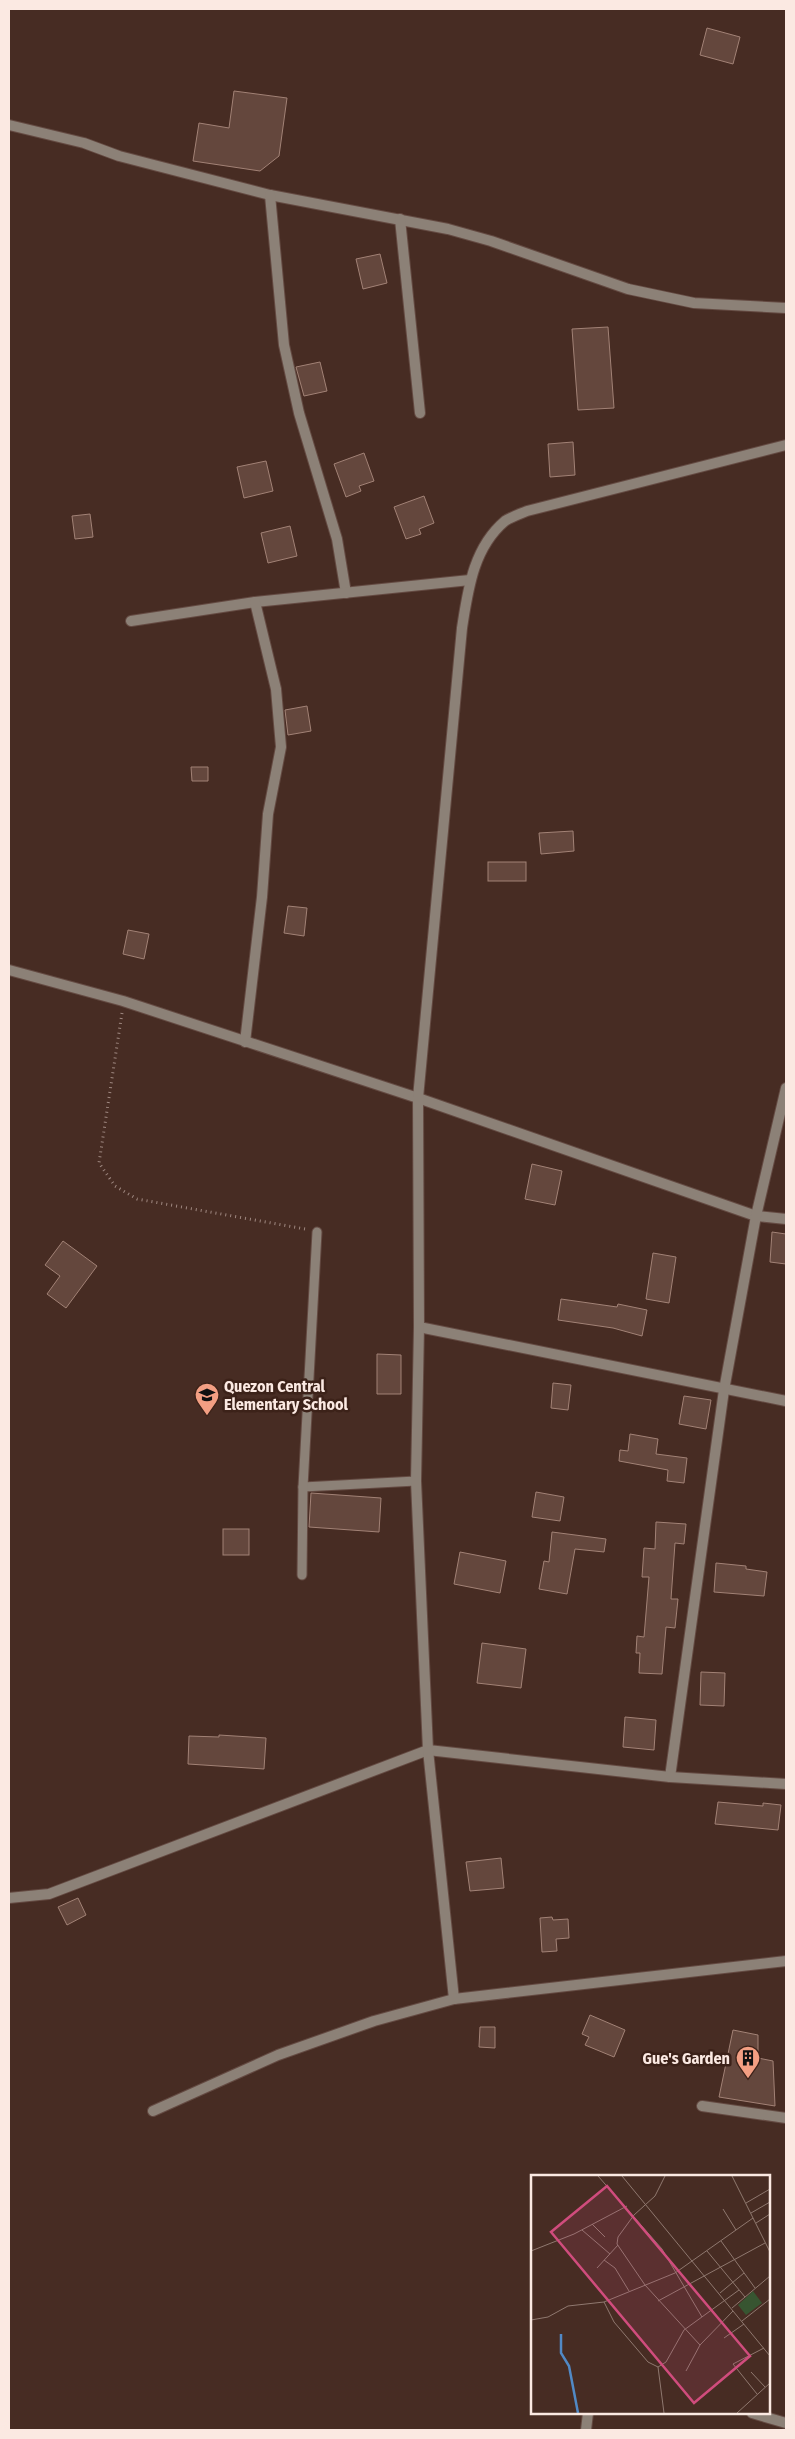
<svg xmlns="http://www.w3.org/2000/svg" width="795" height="2439" font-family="'Fira Sans Condensed',sans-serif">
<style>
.building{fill:#64473d;stroke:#a28276}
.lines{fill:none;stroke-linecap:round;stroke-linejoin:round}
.service-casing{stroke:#644a42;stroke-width:11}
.minor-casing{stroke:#644a42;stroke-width:12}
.path{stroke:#9f8880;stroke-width:3;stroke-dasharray:1 4;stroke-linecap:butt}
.service{stroke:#8c8177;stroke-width:9}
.minor{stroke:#8c8177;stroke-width:10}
.labels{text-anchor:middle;stroke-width:5;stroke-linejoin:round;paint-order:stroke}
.poi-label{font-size:16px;font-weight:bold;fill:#fbe9e2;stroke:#3c2219;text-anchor:start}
.inset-river{fill:none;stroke:#5189c5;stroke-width:2.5}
.inset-road{fill:none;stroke:#8f786f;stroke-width:1}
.view{fill:#d04c7d;fill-opacity:0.15;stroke:#d04c7d;stroke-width:2.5}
.inset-edge{fill:none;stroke:#fbe9e2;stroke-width:2.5}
</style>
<rect width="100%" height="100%" fill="#472c23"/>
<g class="building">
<path d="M707,28L740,37L733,64L700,55Z"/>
<path d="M234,91L287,98L279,156L260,171L193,161L199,123L229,128Z"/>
<path d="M380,254L387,283L363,289L356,259Z"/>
<path d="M608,327L614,408L578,410L572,329Z"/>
<path d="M320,362L327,391L304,396L296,367Z"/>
<path d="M573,442L575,475L550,477L548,444Z"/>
<path d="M364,453L374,481L359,486L361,491L346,497L334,464Z"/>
<path d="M266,461L273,491L244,498L237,467Z"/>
<path d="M424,496L434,523L419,529L421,534L406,539L394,507Z"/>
<path d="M90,514L93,537L75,539L72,516Z"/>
<path d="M290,526L297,556L268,563L261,533Z"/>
<path d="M307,706L311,731L288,735L285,710Z"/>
<path d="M191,767H208V781H192Z"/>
<path d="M573,831L574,851L541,854L539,833Z"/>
<rect x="488" y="862" width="38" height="19"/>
<path d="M288,906L307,908L304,936L284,933Z"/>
<path d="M128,930L149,934L144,959L123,954Z"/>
<path d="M532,1164L562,1171L555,1205L525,1199Z"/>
<path d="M772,1232L786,1234V1264L770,1262Z"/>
<path d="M63,1241L97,1266L66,1308L47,1294L60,1276L45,1265Z"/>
<path d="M653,1253L676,1257L669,1303L646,1299Z"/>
<path d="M561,1299L617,1307L618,1304L647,1310L642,1336L613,1328L558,1320Z"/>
<path d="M377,1354L401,1355V1394H377Z"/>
<path d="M553,1383L571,1385L568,1410L551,1408Z"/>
<path d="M684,1396L711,1400L706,1429L679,1424Z"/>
<path d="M630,1434L658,1439L656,1454L687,1458L684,1483L667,1481L668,1470L619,1461L620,1450L628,1451Z"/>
<path d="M536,1492L564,1497L560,1521L532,1517Z"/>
<path d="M311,1493L381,1498L379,1532L309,1527Z"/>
<path d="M656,1522L686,1524L684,1544L675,1543L671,1599H678L675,1628L666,1627L662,1674L639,1673L640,1653H636L637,1636L644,1637L649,1577H642L644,1548L655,1549Z"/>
<rect x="223" y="1529" width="26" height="26"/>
<path d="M552,1532L606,1539L604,1552L575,1549L567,1594L539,1589L544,1561L549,1562Z"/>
<path d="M460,1552L506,1561L500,1593L454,1584Z"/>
<path d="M716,1563L746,1566V1569L767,1572L764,1596L714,1592Z"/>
<path d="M482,1643L526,1649L521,1688L477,1683Z"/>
<path d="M701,1672L725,1673L724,1706L700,1705Z"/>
<path d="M625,1717L656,1720L654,1750L623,1747Z"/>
<path d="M219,1735L266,1738L264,1769L188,1764L189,1736L219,1737Z"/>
<path d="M718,1802L763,1806V1803L781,1805L778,1830L715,1824Z"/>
<path d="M501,1858L504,1888L470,1891L466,1862Z"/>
<path d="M78,1898L86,1915L67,1925L58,1907Z"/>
<path d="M552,1917L553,1920L568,1919L569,1938L556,1939L557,1951L542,1952L540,1918Z"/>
<path d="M590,2015L625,2030L614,2057L585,2045L589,2037L582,2034Z"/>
<path d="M480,2027H495V2048L479,2047Z"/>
<path d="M733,2030L758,2035V2058L773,2061L775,2106L719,2097Z"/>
</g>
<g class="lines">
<defs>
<g id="service">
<path d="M303,1487L416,1481"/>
<path d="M302,1575L303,1487L317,1232"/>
</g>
<g id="minor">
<path d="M9,125L84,143L119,156L270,195L448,229L491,241L628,289L694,303L786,308"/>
<path d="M270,195L284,345L299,413L337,539L346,593"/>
<path d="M400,219L420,413"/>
<path d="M131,621L255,602L470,580"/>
<path d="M9,970L123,1001L418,1098L756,1216L786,1219"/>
<path d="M245,1042L262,897L268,814L281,747L276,689L255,602"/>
<path d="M419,1327L786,1401"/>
<path d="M670,1777L724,1390L756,1216L786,1088"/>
<path d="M9,1898L49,1894L428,1750L670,1777L786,1784"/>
<path d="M454,1999L428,1750L416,1481L419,1327L418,1098L462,628C468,590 473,548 505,521C511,517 520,514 527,511L786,445"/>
<path d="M702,2106L786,2118"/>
<path d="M153,2111L278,2055L374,2021L454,1999L786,1961"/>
<path d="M752,2413L786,2423"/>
<path d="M586,2430L588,2413"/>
</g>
</defs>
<use href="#service" class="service-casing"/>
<use href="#minor" class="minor-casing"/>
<path class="path" d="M122,1013L99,1163L115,1186L137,1199L305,1229"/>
<use href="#service" class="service"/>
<use href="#minor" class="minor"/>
</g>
<defs>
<symbol id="school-pin" viewBox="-11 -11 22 30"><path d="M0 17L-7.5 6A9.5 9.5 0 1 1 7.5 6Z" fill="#f39f83" stroke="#3c2219"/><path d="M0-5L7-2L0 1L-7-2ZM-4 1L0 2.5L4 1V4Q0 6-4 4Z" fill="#111"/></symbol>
<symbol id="building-pin" viewBox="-11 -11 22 30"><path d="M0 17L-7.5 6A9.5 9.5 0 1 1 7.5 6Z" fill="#f39f83" stroke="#3c2219"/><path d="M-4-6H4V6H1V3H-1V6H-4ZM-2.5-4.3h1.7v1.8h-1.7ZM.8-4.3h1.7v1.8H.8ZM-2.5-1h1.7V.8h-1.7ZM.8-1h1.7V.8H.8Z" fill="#111"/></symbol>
</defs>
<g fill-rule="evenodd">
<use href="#school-pin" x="193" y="1381" width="28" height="38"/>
<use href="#building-pin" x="734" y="2044" width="28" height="38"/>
</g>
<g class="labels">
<g class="poi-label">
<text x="224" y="1392">Quezon Central<tspan x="224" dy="18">Elementary School</tspan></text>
<text x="730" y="2064" text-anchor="end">Gue's Garden</text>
</g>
</g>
<g transform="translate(531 2175)">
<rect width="239" height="239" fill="#472c23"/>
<path d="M222,116L231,128L215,140L207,130Z" fill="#375531"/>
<path class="inset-river" d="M30,159V178L38,191L47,238"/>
<path class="inset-road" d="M67,1L131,74L171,142M91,1L239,181M134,1L124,21L103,40L87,62L86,69L114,110L169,170M201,1L239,77M215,28L239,14M192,34L205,55M220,38L239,27M225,48L239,39M61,49L74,62M51,55L79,79M190,66L224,113M0,76L43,59L96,31M176,76L214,122M73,85L84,93L98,116M66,93L87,70M189,118L213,98M127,126L234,68M73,127L83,147L117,187L127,192L135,187L153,155L208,115M201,133L239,101M0,145L17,142L37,131L73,127L144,98L222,43M211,146L239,124M193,163L213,149M127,192L133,238M155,196L169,170L202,136M220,197L234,212M226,219L202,189L233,173M206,238L239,208"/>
<path class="view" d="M76,11L219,181L163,228L20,57Z"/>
<rect width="239" height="239" class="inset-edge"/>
</g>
<rect width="795" height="2439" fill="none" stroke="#fbe9e2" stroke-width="20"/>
</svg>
